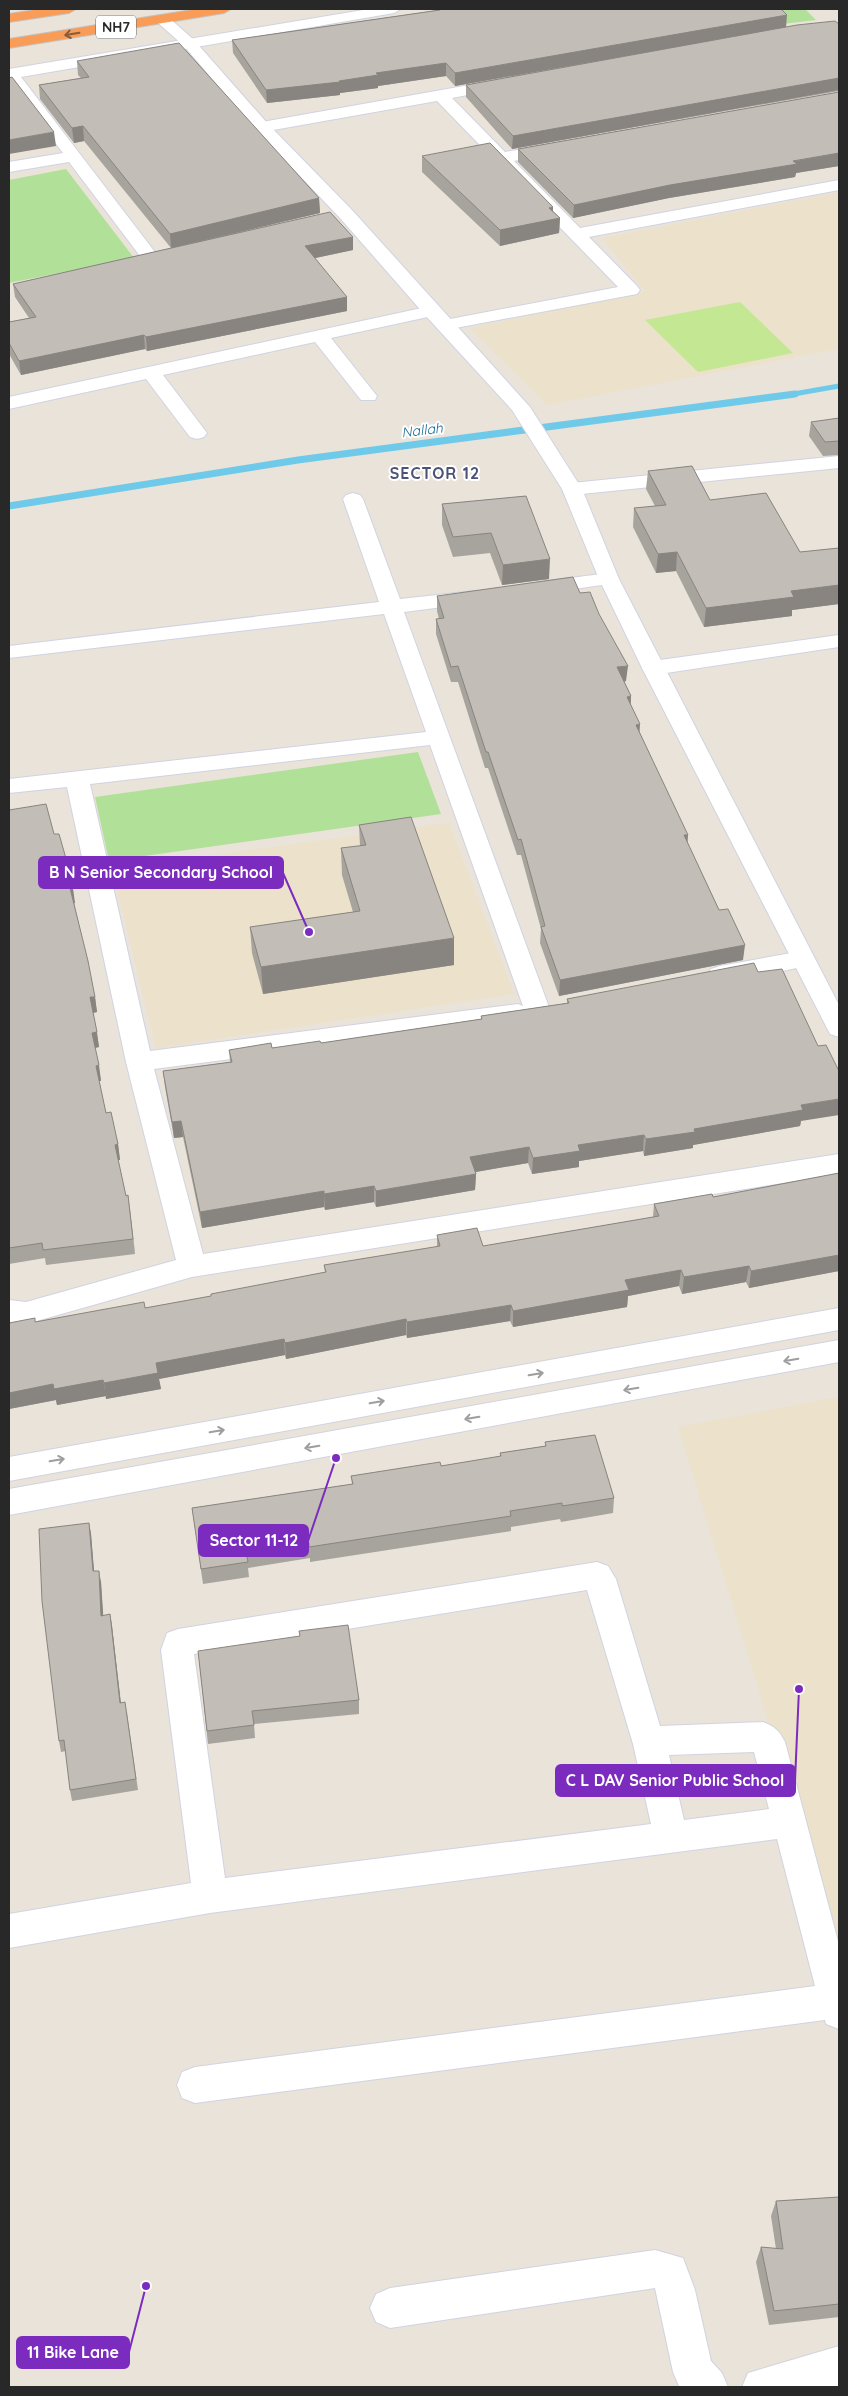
<svg xmlns="http://www.w3.org/2000/svg" width="848" height="2396" font-family="Quicksand,sans-serif">
<style>
.education{fill:#ece1ca}
.green{fill:#b1e098}
.pitch{fill:#c4e794}
.lines{fill:none;stroke-linecap:round;stroke-linejoin:round}
.stream-far1{stroke:#6fcaea;stroke-width:5}
.stream{stroke:#6fcaea;stroke-width:7}
.street-casing{stroke:#d0d3e1;stroke-width:2}
.secondary-casing{stroke:#d0d3e1;stroke-width:2}
.highway-casing{stroke:#c3c3c3;stroke-width:2}
.street{fill:#fff;fill-rule:evenodd}
.secondary{fill:#fff;fill-rule:evenodd}
.highway{fill:#f99c57;fill-rule:evenodd}
.wall{fill:#a7a39d}
.shaded-wall{fill:#88847f}
.building{fill:#c2bdb6;stroke:#88847f}
.oneway{stroke:#865c3d}
.oneway2{stroke:#9e9e9e}
.labels{text-anchor:middle;stroke-width:4;stroke-linejoin:round;paint-order:stroke}
.shield{fill:#fff;stroke:#686868;stroke-width:1}
.shield-label{font-size:14px;font-weight:bold;fill:#282828}
.far-water-label{font-size:14px;font-style:italic;fill:#116794;stroke:#fff}
.far-district-label{font-size:16px;font-weight:bold;letter-spacing:1px;fill:#4a5377;stroke:#fff}
.leader{fill:none;stroke:#7b2cbf;stroke-width:2}
.callout-dot{fill:#7b2cbf;stroke:#fff;stroke-width:2}
.callout{fill:#7b2cbf;stroke:#7b2cbf;stroke-width:2}
.callout-label{font-size:16px;text-anchor:middle;font-weight:bold;fill:#fff}
</style>
<rect width="100%" height="100%" fill="#eae3da"/>
<g class="education">
<path d="M839,192V349L547,405L470,328L645,291L602,238Z"/>
<path d="M449,823L514,994L156,1048L112,869Z"/>
<path d="M839,1397V1952L678,1427Z"/>
</g>
<g class="green">
<path d="M734,9H805L816,20L758,27Z"/>
<path d="M66,169L134,258L9,283V180Z"/>
<path d="M418,752L441,814L109,861L95,797Z"/>
</g>
<path class="pitch" d="M740,302L793,353L698,372L645,320Z"/>
<g class="lines">
<path class="stream-far1" d="M788,395L839,386"/>
<path class="stream" d="M9,506L298,460L795,394"/>
<defs>
<g id="street">
<path d="M369,9H401L394,13L21,77L158,256L161,260L158,264H146L69,162L9,172V162L63,153L9,82V69Z"/>
<path d="M503,79L511,84L509,87L452,98L505,152L556,143L562,145L564,148L562,151L514,161L580,228L839,180V190L589,237L637,286L640,290L637,294L445,330L439,329L436,325L439,321L445,320L618,287L437,101L262,132L256,130L254,127L256,124L262,122Z"/>
<path d="M431,306L437,307L440,311L437,315L331,338L377,396L375,400H361L315,342L163,375L207,433L204,437L197,439L190,437L146,379L9,409V397Z"/>
<path d="M839,456V468L572,495L565,493L562,489L565,485L572,483Z"/>
<path d="M353,493L360,495L363,499L400,599L474,591L481,593L485,597L481,601L474,603L404,612L550,1010L546,1016L537,1019L529,1016L527,1019L518,1022L154,1069L203,1254L839,1154V1174L192,1277L26,1324L9,1322V1300L26,1302L176,1260L126,1062L67,787L9,793V779L426,732L384,614L9,658V646L379,602L343,499L346,495ZM430,745L523,1006L518,1004L150,1051L90,784Z"/>
<path d="M609,573L616,575L619,579L616,583L539,594L532,592L529,588L532,584L539,582Z"/>
<path d="M839,635V647L653,675L645,673L642,668L645,663L653,661Z"/>
<path d="M802,951L811,953L814,959L811,965L720,984L711,981L707,975L711,969L720,966Z"/>
<path d="M597,1562L608,1566L616,1579L660,1726L763,1722C775,1727 779,1730 785,1742L839,1945V2029L826,2024L825,2020L195,2103L182,2098L177,2085L182,2072L195,2067L815,1986L777,1839L210,1913L9,1948V1914L191,1883L161,1650L167,1633L178,1629ZM587,1590L633,1744L651,1824L225,1878L194,1654ZM754,1752L769,1809L684,1820L669,1755Z"/>
<path d="M655,2250L683,2258L695,2290L711,2361L722,2373L728,2387L679,2386L673,2372L655,2288L390,2328L376,2322L370,2308L376,2294L390,2288Z"/>
<path d="M839,2346V2386L742,2387L748,2373Z"/>
</g>
<g id="secondary">
<path d="M162,15L167,16L194,40L268,124L352,210L530,407L582,489L619,579L839,1005V1037L830,1034L642,668L599,579L562,489L512,410L425,315L340,218L256,130L184,46L157,22L155,19Z"/>
<path d="M839,1308V1330L9,1481V1457Z"/>
<path d="M839,1340V1362L9,1515V1489Z"/>
</g>
<g id="highway">
<path d="M41,9H76L69,13L9,22V14Z"/>
<path d="M198,9H231L224,13L9,48V39Z"/>
</g>
</defs>
<use href="#street" class="street-casing"/>
<use href="#secondary" class="secondary-casing"/>
<use href="#highway" class="highway-casing"/>
<use href="#street" class="street"/>
<use href="#secondary" class="secondary"/>
<use href="#highway" class="highway"/>
</g>
<g class="wall">
<path d="M438,9H781L786,28L839,24V91L512,149L466,97V85L778,29L455,86L446,76L378,86V88L340,93V95L267,103L233,53L232,40L438,10Z"/>
<path d="M77,61L319,198L320,213L241,232L353,250L315,258L347,311L147,351L145,349L21,375L9,354V322L29,318L15,297L13,284L171,248L84,141L74,143L40,99L39,85L81,78L78,75Z"/>
<path d="M839,92V166L796,173L795,177L669,198L573,218L518,162V149Z"/>
<path d="M422,156L553,207V211L560,218L559,233L500,246L422,172Z"/>
<path d="M839,418V455L823,456L809,436L811,422Z"/>
<path d="M648,471L710,500L800,552L839,548V604L792,610V616L704,627L676,571L656,573L633,527L634,508L655,506L646,489Z"/>
<path d="M526,496L549,579L502,585L490,553L453,557L442,525V504Z"/>
<path d="M580,593L626,681L624,682L631,696V705L639,731L687,842L743,960L559,996L540,943L541,929L521,855H517L488,768H485L458,682H451L436,634V619H439L437,611V596Z"/>
<path d="M9,810L54,834L75,903H74L95,997L97,1012L93,1013L99,1047L95,1048L101,1081H99L106,1113L118,1144L120,1160H118L126,1196L128,1195L135,1254L46,1265L45,1258L9,1264Z"/>
<path d="M359,825L454,965L263,994L252,953L250,927L353,912L342,875L341,848L360,846Z"/>
<path d="M567,999L801,1121L800,1126L693,1145V1148L644,1156L643,1151L579,1161V1167L532,1174L528,1163L475,1172L476,1174L475,1190L376,1207L374,1202L325,1210L324,1207L202,1228L183,1137L174,1138L165,1087L163,1071L230,1062L229,1050L272,1048L321,1043L481,1019V1016L567,1003Z"/>
<path d="M839,1173V1271L749,1288L746,1282L682,1294L679,1286L628,1296L627,1307L513,1327L510,1321L407,1338L406,1335L286,1359L285,1355L159,1379L161,1389L106,1399V1396L57,1405L56,1400L9,1409V1323L35,1322L145,1308L211,1296L325,1272L324,1265L437,1247V1235L483,1246L653,1217L654,1204L713,1197Z"/>
<path d="M545,1442L614,1498L613,1513L561,1522L560,1519L511,1527V1531L310,1562V1558L248,1568L249,1577L203,1584L192,1508L352,1484L351,1476L441,1466L500,1457V1453L545,1446Z"/>
<path d="M89,1523L91,1534L94,1571L101,1582L103,1616L110,1614L112,1626L121,1703L127,1713L138,1790L72,1801L70,1790L66,1751L61,1752L59,1741Z"/>
<path d="M198,1651L359,1700V1714L254,1724L255,1738L208,1744Z"/>
<path d="M839,2197V2317L769,2325L756,2262L761,2247L776,2249L771,2216L776,2201Z"/>
</g>
<g class="shaded-wall">
<path d="M787,15L786,28L455,86V73Z"/>
<path d="M446,63V76L378,86V88L340,93V95L267,103L266,90L339,81L376,73Z"/>
<path d="M839,78V90L512,149L513,136Z"/>
<path d="M83,126L84,141L74,143L72,128Z"/>
<path d="M54,132L56,146L9,154V140Z"/>
<path d="M839,153V166L796,173L795,177L669,198L573,218L574,205L670,185Z"/>
<path d="M319,198L320,213L171,248L170,234Z"/>
<path d="M553,207V219L560,218L559,233L500,246V230L549,208Z"/>
<path d="M353,237V250L306,260L305,246Z"/>
<path d="M347,297V311L147,351L146,337Z"/>
<path d="M144,335L145,349L21,375L19,361Z"/>
<path d="M677,552L676,571L656,573L658,554Z"/>
<path d="M550,559L549,579L502,585L503,565Z"/>
<path d="M839,585V604L792,610V616L704,627L706,608L791,591Z"/>
<path d="M628,666L626,681L616,683L617,667Z"/>
<path d="M631,696L630,712L627,697Z"/>
<path d="M640,724L639,740L636,725Z"/>
<path d="M684,835H688L687,850Z"/>
<path d="M70,888H73L75,903L73,904Z"/>
<path d="M454,938V965L263,994L261,967Z"/>
<path d="M745,945L743,960L559,996L560,980Z"/>
<path d="M90,997H95L97,1012L92,1013Z"/>
<path d="M97,1032L99,1047L94,1048L92,1033Z"/>
<path d="M99,1065L101,1081H98L96,1066Z"/>
<path d="M839,1099V1115L801,1121L800,1126L693,1145V1148L644,1156L646,1139L801,1105Z"/>
<path d="M181,1121L183,1137L174,1138L172,1122Z"/>
<path d="M644,1135L643,1151L579,1161V1167L532,1174L533,1158L578,1145Z"/>
<path d="M118,1144L120,1160H117L115,1145Z"/>
<path d="M529,1147L528,1163L470,1173V1157Z"/>
<path d="M476,1174L475,1190L376,1207V1191Z"/>
<path d="M374,1186V1202L325,1210L324,1194Z"/>
<path d="M324,1191V1207L202,1228L200,1212Z"/>
<path d="M128,1195L130,1210L135,1254L133,1239Z"/>
<path d="M839,1255V1271L749,1288L751,1271Z"/>
<path d="M749,1266L746,1282L682,1294L684,1277Z"/>
<path d="M681,1270L679,1286L628,1296L627,1307L513,1327V1311L625,1280Z"/>
<path d="M511,1305L510,1321L407,1338V1322Z"/>
<path d="M406,1319V1335L286,1359L285,1343Z"/>
<path d="M284,1339L285,1355L159,1379L161,1389L106,1399L104,1383L156,1363Z"/>
<path d="M103,1380L106,1396L57,1405L56,1400L9,1409V1393L53,1384Z"/>
<path d="M89,1523L91,1534L95,1583L93,1571Z"/>
<path d="M99,1571L101,1582L104,1627L101,1616Z"/>
<path d="M110,1614L112,1626L122,1714L120,1703Z"/>
</g>
<g class="building">
<path d="M439,9H781L787,15L455,73L446,63L376,73L378,75L339,81L340,82L266,90L232,40L440,10Z"/>
<path d="M835,21L839,24V78L513,136L466,85L797,25Z"/>
<path d="M179,43L319,198L170,234L83,126L72,128L39,85L89,77L77,61Z"/>
<path d="M12,77L54,132L9,140V78Z"/>
<path d="M839,92V153L793,161L797,164L670,185L574,205L518,149Z"/>
<path d="M490,143L553,207L549,208L560,218L500,230L422,156Z"/>
<path d="M330,212L353,237L305,246L347,297L146,337L144,335L19,361L9,343V322L36,317L13,284Z"/>
<path d="M839,418V441L825,442L811,422Z"/>
<path d="M692,466L710,500L766,493L800,552L839,548V585L791,591L794,597L706,608L677,552L658,554L634,508L666,505L648,471Z"/>
<path d="M526,496L550,559L503,565L491,533L453,537L442,504Z"/>
<path d="M573,577L580,593L590,592L599,614L628,666L617,667L631,696L627,697L640,724L636,725L688,835H684L719,910L728,909L745,945L560,980L541,927L545,926L521,839L518,840L488,752H486L458,666L451,667L436,619L444,618L437,596Z"/>
<path d="M46,804L54,834H59L67,862L73,888H70L88,961L95,997H90L97,1032L92,1033L99,1065L96,1066L106,1113L111,1112L118,1144L115,1145L126,1196L128,1195L133,1239L43,1250L42,1243L9,1248V810Z"/>
<path d="M411,817L454,938L261,967L250,927L360,911L341,848L366,845L359,825Z"/>
<path d="M754,963L758,972L782,969L818,1046L826,1045L839,1071V1099L801,1105L803,1110L694,1129L695,1132L646,1139L644,1135L578,1145L580,1151L533,1158L529,1147L470,1157L476,1174L376,1191L374,1186L324,1194V1191L200,1212L181,1121L172,1122L163,1071L232,1062L229,1050L271,1043L272,1048L320,1041L321,1043L482,1019L481,1016L569,1003L567,999Z"/>
<path d="M839,1173V1255L751,1271L749,1266L684,1277L681,1270L625,1280L629,1290L513,1311L511,1305L407,1322L406,1319L285,1343L284,1339L156,1363L158,1373L104,1383L103,1380L54,1389L53,1384L9,1393V1323L35,1318V1322L144,1302L145,1308L211,1296V1294L326,1272L324,1265L440,1246L437,1235L477,1228L483,1246L659,1216L654,1204L712,1194L713,1197Z"/>
<path d="M595,1435L614,1498L562,1506V1503L510,1511L511,1516L309,1547V1543L246,1552L248,1562L201,1569L192,1508L353,1484L351,1476L440,1462L441,1466L501,1456L500,1453L546,1446L545,1442Z"/>
<path d="M89,1523L93,1571H99L101,1616L110,1614L120,1703L125,1702L136,1779L70,1790L64,1740L59,1741L42,1601L39,1529Z"/>
<path d="M348,1625L359,1700L252,1711L254,1725L207,1731L198,1651L300,1636L299,1631Z"/>
<path d="M839,2197V2304L774,2311L761,2247L783,2249L776,2201Z"/>
</g>
<defs><path id="oneway-shaft" d="M-6 0H5M1.5-3L5.5 0L1.5 3" fill="none" stroke-width="1.6" stroke-linecap="round" stroke-linejoin="round" transform="scale(1.25)"/></defs>
<use class="oneway" href="#oneway-shaft" transform="translate(72 34) rotate(171)"/>
<g class="oneway2">
<use href="#oneway-shaft" transform="translate(791 1360) rotate(170)"/>
<use href="#oneway-shaft" transform="translate(536 1374) rotate(-10)"/>
<use href="#oneway-shaft" transform="translate(631 1389) rotate(170)"/>
<use href="#oneway-shaft" transform="translate(377 1402) rotate(-10)"/>
<use href="#oneway-shaft" transform="translate(472 1418) rotate(170)"/>
<use href="#oneway-shaft" transform="translate(217 1431) rotate(-10)"/>
<use href="#oneway-shaft" transform="translate(312 1447) rotate(170)"/>
<use href="#oneway-shaft" transform="translate(57 1460) rotate(-10)"/>
</g>
<g class="labels">
<rect class="shield" x="96" y="15.5" width="40" height="23" rx="4"/>
<g class="shield-label">
<text x="116" y="32">NH7</text>
</g>
<g class="far-water-label">
<text transform="translate(422 430) rotate(-7)" y="5">Nallah</text>
</g>
<g class="far-district-label">
<text x="435" y="479">SECTOR 12</text>
</g>
</g>
<path class="leader" d="M309 932L283 873M336 1458L308 1541M799 1689L795 1781M146 2286L129 2352"/>
<g class="callout-dot">
<circle cx="309" cy="932" r="5"/>
<circle cx="336" cy="1458" r="5"/>
<circle cx="799" cy="1689" r="5"/>
<circle cx="146" cy="2286" r="5"/>
</g>
<g class="callout">
<rect x="39" y="857" width="244" height="31" rx="5"/>
<rect x="199" y="1525" width="109" height="31" rx="5"/>
<rect x="556" y="1765" width="239" height="31" rx="5"/>
<rect x="17" y="2337" width="112" height="31" rx="5"/>
</g>
<g class="callout-label">
<text x="161" y="878">B N Senior Secondary School</text>
<text x="254" y="1546">Sector 11-12</text>
<text x="675" y="1786">C L DAV Senior Public School</text>
<text x="73" y="2358">11 Bike Lane</text>
</g>
<rect width="848" height="2396" fill="none" stroke="#282828" stroke-width="20"/>
</svg>
